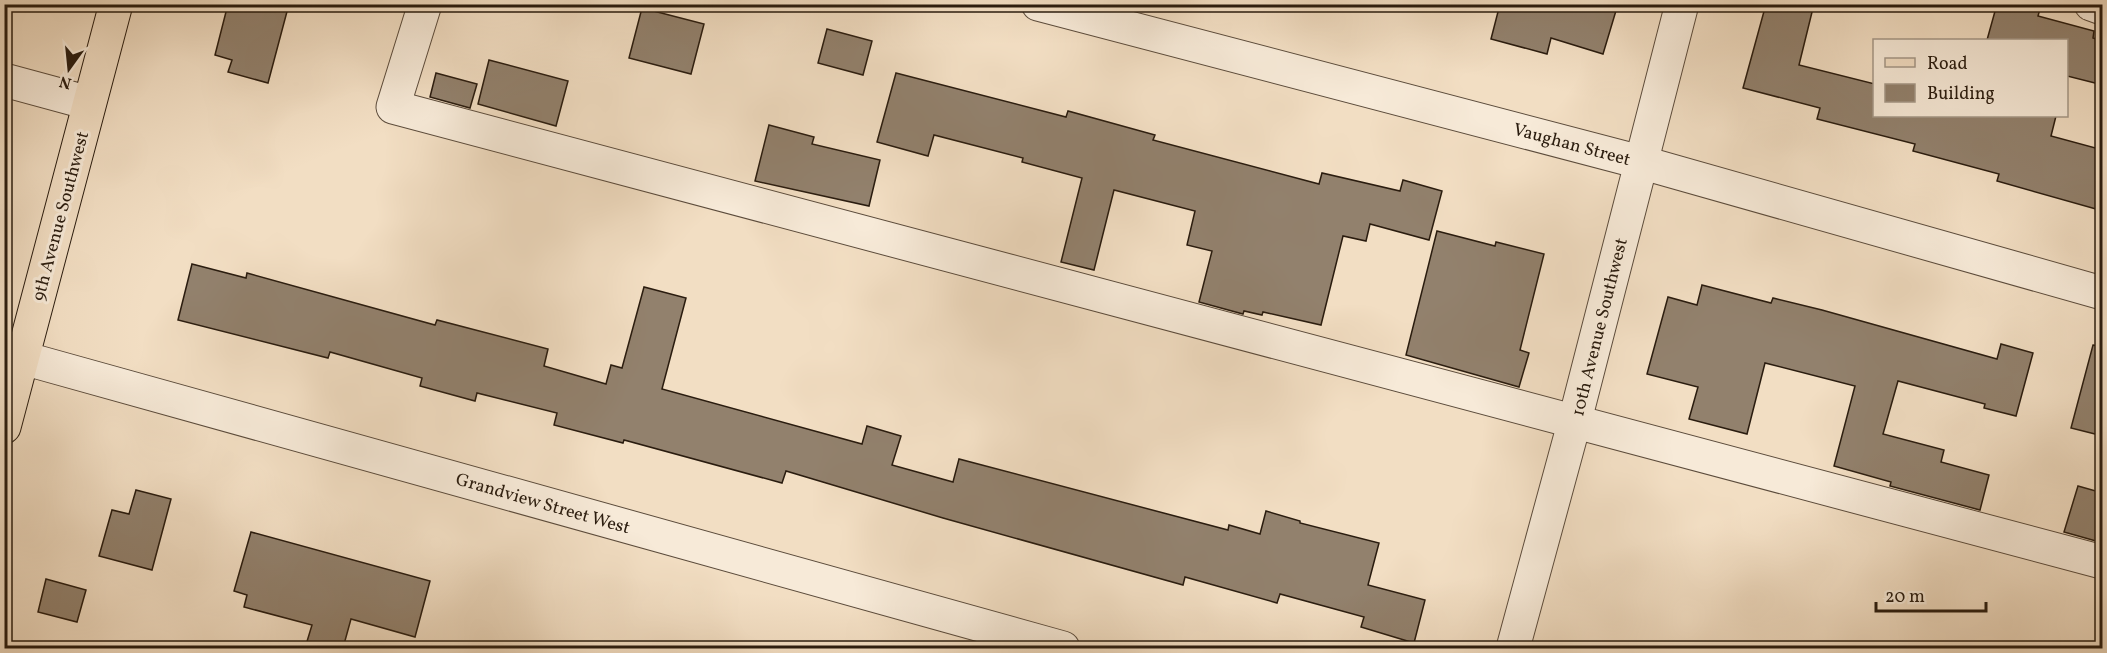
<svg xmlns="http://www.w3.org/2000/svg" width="2107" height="653" font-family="Vollkorn,serif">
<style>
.building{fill:#92816d;stroke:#2a1c0f;stroke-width:1.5}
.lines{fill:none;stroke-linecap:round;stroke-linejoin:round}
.minor-casing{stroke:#5c4c3c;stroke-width:35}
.major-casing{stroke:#2a1c0f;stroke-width:35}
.minor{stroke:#f7ead8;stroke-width:33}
.major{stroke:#f2dec3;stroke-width:33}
.labels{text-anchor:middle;stroke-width:6;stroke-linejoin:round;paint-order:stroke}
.street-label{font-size:18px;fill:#2a1c0f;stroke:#f7ead8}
</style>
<rect width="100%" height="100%" fill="#f2dec3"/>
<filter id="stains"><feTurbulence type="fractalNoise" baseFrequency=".00333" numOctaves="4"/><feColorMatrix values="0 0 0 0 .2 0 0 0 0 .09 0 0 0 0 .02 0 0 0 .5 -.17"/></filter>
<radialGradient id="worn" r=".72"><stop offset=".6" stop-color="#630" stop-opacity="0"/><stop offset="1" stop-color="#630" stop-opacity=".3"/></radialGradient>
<g class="building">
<path d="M228,4H289L268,83L228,72L232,60L215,55Z"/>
<path d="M1500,4H1618L1603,54L1551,38L1547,54L1491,39Z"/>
<path d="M1766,4H1814L1799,65L1875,84V116H2056L2051,136L2103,150V211L1997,181L1999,174L1913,151L1915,144L1817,119L1820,108L1743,88Z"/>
<path d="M1997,4H2021L2040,9L2038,16L2094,31L2093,38L2103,41V85L2067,76V40H1987Z"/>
<path d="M642,8L704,24L691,74L629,58Z"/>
<path d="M827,29L872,41L863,75L818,63Z"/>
<path d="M489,60L568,81L556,126L478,104Z"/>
<path d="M436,73L477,84L470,108L430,97Z"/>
<path d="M896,73L1066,117L1068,111L1155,135L1153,140L1319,184L1322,173L1400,191L1403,180L1442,191L1429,240L1370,224L1366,241L1343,236L1321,325L1263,312L1262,315L1244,311L1243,314L1199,302L1212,251L1187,245L1195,211L1114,190L1094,270L1061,262L1082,178L1022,162L1023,158L934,135L928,156L877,142Z"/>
<path d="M769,125L814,137L812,144L880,160L869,206L755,181Z"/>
<path d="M1437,231L1495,246L1496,242L1544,254L1520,350L1529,353L1519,387L1406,355Z"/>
<path d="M192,264L246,278L247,273L435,325L437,320L548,349L544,366L606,384L611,365L622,368L644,287L686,298L662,389L862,444L867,426L901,436L892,465L953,482L959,459L1228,530L1229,525L1260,534L1266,511L1300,521V523L1379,543L1368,585L1425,600L1414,643L1361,627L1364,617L1280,594L1277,603L1185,577L1183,585L943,518L786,471L782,483L624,440L623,443L554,425L557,413L477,393L475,401L420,386L422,378L330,352L328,358L178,320Z"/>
<path d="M1702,285L1771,303L1773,298L1822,310L1997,359L2001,344L2033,353L2016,416L1984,408L1985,404L1898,381L1883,434L1944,450L1941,462L1989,475L1980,510L1890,486L1891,482L1834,466L1855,386L1765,363L1747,434L1689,419L1698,387L1647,374L1668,297L1697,305Z"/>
<path d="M2093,345L2103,347V436L2071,428Z"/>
<path d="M2078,486L2103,493V543L2064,532Z"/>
<path d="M136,490L171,499L152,570L99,556L112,510L129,514Z"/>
<path d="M251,532L430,581L415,637L351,619L343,648H305L312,625L244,607L247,595L234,591Z"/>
<path d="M46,579L86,590L77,622L38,612Z"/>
</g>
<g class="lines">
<defs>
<g id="minor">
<path d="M425,4L393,107L2102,562"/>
<path d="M1038,4L1640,162L2102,293"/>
<path d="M2091,4L2102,8"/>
<path d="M4,80L89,103"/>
<path d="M4,356L23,358L1063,648"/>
<path d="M1513,648L1575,420L1682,4"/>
</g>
<path id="major" d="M4,427L116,4"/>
</defs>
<use href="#minor" class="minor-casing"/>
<use href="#major" class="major-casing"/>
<use href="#minor" class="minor"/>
<use href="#major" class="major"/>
</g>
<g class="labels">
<g class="street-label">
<text transform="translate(1572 144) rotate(15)" y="6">Vaughan Street</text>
<text transform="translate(60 216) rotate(-75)" y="6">9th Avenue Southwest</text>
<text transform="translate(1599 327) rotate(-76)" y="6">10th Avenue Southwest</text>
<text transform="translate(543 503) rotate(16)" y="6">Grandview Street West</text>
</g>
</g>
<rect width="2107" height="653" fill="none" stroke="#f2dec3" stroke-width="24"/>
<rect x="6" y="6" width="2095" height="641" fill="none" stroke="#2a1c0f" stroke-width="3"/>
<rect x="12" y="12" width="2083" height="629" fill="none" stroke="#2a1c0f" stroke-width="1.5"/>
<rect x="1873" y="39" width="195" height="78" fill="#f7ead8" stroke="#a59888" stroke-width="1.5"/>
<rect x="1885" y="58" width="30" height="9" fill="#f2dec3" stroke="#a59888" stroke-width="1.5"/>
<text x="1927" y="69" font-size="18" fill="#2a1c0f">Road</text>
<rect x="1885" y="84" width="30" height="18" fill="#92816d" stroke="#a59888" stroke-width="1.5"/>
<text x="1927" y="99" font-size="18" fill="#2a1c0f">Building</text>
<g transform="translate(69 69) rotate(195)" stroke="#f7ead8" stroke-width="4.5" paint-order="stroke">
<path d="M0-4.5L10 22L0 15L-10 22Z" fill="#2a1c0f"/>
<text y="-9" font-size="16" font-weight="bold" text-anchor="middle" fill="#2a1c0f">N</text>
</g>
<path d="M1876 602v9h110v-9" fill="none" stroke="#2a1c0f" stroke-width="3"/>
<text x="1885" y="602" font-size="18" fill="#2a1c0f" stroke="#f7ead8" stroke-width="4.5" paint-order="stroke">20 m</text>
<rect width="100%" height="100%" filter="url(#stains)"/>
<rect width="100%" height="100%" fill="url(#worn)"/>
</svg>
